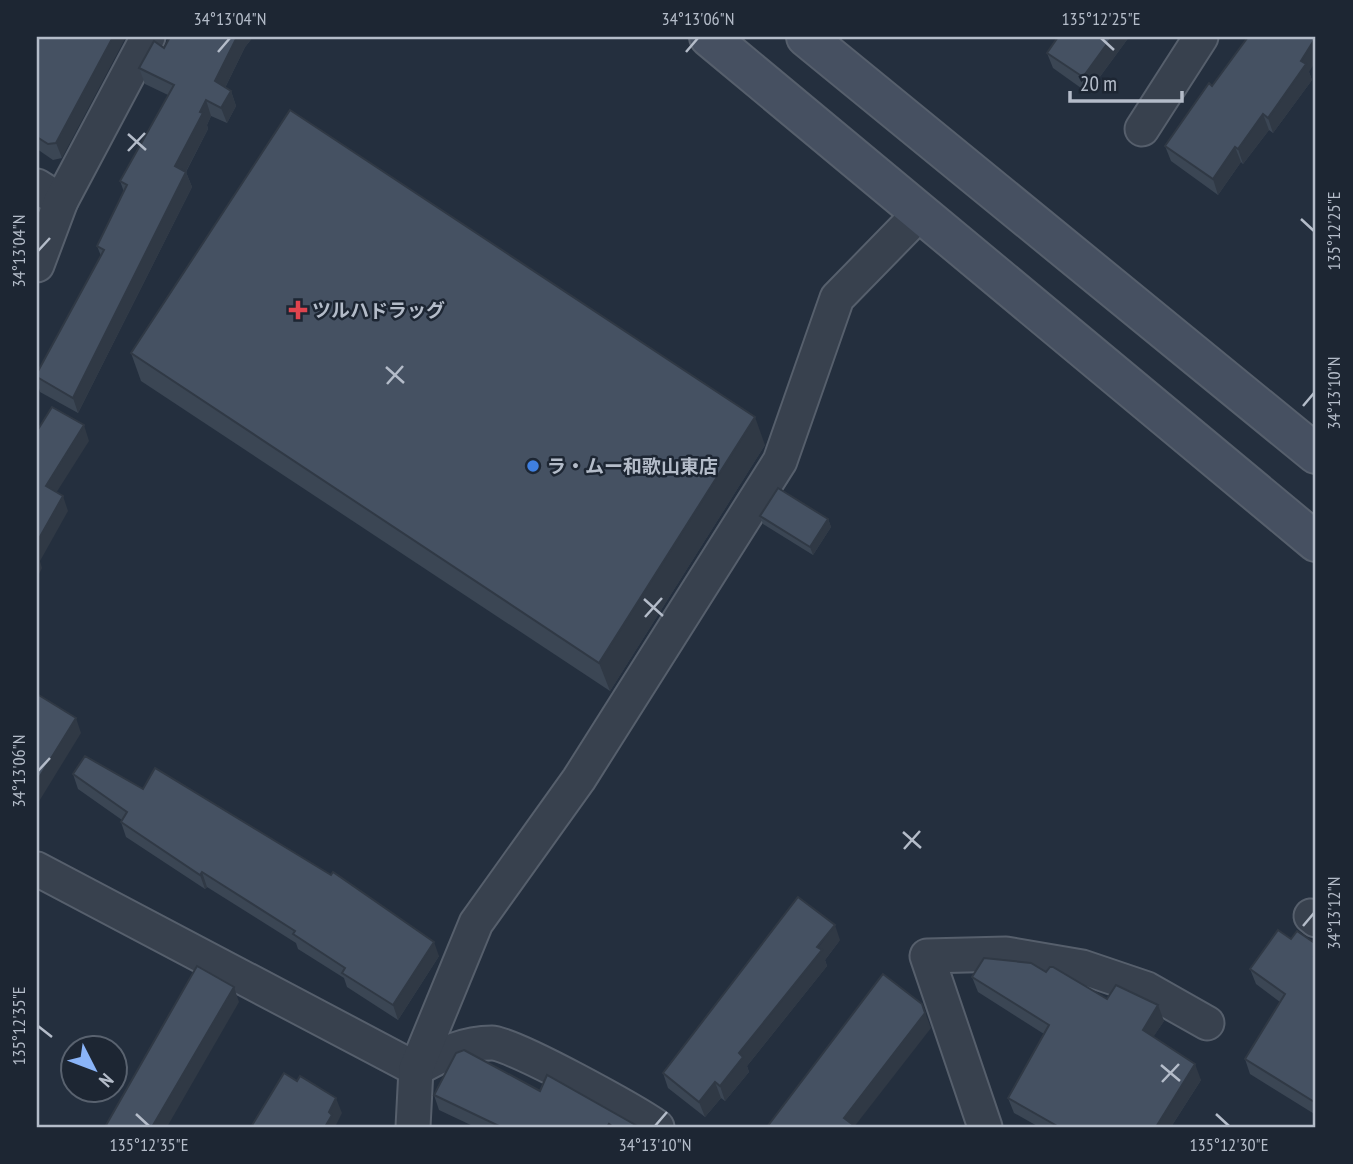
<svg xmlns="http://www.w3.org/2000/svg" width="1353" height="1164" font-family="'PT Sans Narrow','Noto Sans JP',sans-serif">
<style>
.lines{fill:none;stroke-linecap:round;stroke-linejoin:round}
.street-casing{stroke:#565f6c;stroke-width:37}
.secondary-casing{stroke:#565f6c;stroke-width:42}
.street{stroke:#38414e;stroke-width:33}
.secondary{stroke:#465061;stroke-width:38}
.wall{fill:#3b4654}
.shaded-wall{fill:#303945}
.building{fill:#455162;stroke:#303945;stroke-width:2}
.ticks{fill:none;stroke:#b4bcc9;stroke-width:2.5}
.health-dot{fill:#e0444e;stroke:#1d2633;stroke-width:2.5}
.shop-dot{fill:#3f7fe0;stroke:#1d2633;stroke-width:2.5}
.labels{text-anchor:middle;stroke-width:5;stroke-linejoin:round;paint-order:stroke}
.poi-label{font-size:19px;font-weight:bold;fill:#b4bcc9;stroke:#1d2633;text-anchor:start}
.neatline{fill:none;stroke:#b4bcc9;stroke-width:2.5}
.ticks-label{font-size:18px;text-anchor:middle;fill:#b4bcc9}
</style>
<rect width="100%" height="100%" fill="#242f3e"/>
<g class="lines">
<defs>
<g id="street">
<path d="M1142,129L1201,37"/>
<path d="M37,186L61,201"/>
<path d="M37,265L61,201L148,37"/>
<path d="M37,869L416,1069"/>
<path d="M1311,916L1316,920"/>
<path d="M416,1069C442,1055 462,1043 492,1043C512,1043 636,1112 657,1127"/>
<path d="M413,1127L416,1069L476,923L579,779L780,461L837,298L920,213"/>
<path d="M985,1127L927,956L1006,954L1082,967L1147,989L1207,1023"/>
</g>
<g id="secondary">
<path d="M709,37L1316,542"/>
<path d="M806,37L1316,454"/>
</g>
</defs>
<use href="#street" class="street-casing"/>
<use href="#secondary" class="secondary-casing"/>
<use href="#street" class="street"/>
<use href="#secondary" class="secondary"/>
</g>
<g class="wall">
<path d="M37,37L62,158L53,160L37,149Z"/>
<path d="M170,37H253L245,47L225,88L231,91L236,106L227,123L211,116L207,125L208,129L186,172L192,187L78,413L40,392L37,382V373L101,256L97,246L124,192L120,181L168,95L145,84L139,68L164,48Z"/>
<path d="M1129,37L1088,93L1053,68L1047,53Z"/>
<path d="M1309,72L1312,80L1273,133L1269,130L1243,164L1241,162L1218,195L1171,161L1165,146L1212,86Z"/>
<path d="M131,353L765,445L610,691L141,381Z"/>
<path d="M760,516L828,519L831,527L813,555L763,524Z"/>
<path d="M73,774L439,956L398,1020L347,987L344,978L298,949L296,943L207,887L205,889L126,837L121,822L122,820L78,789Z"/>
<path d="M1291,939L1316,944V1115L1250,1074L1245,1059L1280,1002L1256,984L1250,969Z"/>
<path d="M840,940L825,960L827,966L747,1066L749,1072L725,1101L721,1098L705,1117L668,1088L663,1073Z"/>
<path d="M1046,972L1107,999L1164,1021L1153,1037L1201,1080L1171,1127H1039L1014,1113L1008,1098L1044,1034L978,992L972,977Z"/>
<path d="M540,1091L639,1127H475L439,1110L434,1095Z"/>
</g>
<g class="shaded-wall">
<path d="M113,37H126L62,158L56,143Z"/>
<path d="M237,37H253L245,47L221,96L215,81Z"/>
<path d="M1112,37H1129L1088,93L1083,77Z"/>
<path d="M1316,37V61L1309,72L1312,80L1273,133L1268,118Z"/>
<path d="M231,91L236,106L227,123L221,108Z"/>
<path d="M206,100L211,116L207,125L208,129L181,181L175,166Z"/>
<path d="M1263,114L1269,130L1243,164L1238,149Z"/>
<path d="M1235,147L1241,162L1218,195L1213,179Z"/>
<path d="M186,172L192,187L78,413L73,398Z"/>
<path d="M755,417L765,445L610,691L599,663Z"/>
<path d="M84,425L89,441L51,501L46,486Z"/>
<path d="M63,496L68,511L40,561L42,568L37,578V542Z"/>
<path d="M828,519L831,527L813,555L810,547Z"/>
<path d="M76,718L81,733L38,803L37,799V781Z"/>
<path d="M202,872L207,887L205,889L200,875Z"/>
<path d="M835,925L840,940L825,960L827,966L747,1066L749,1072L725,1101L720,1086L739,1053Z"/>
<path d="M434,942L439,956L398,1020L393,1005Z"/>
<path d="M234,987L239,1002L167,1127H152Z"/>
<path d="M922,1004L931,1028L854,1127L844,1118Z"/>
<path d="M1158,1005L1164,1021L1148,1045L1143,1030Z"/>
<path d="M1195,1064L1201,1080L1171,1127H1156Z"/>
<path d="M715,1082L721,1098L705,1117L699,1102Z"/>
<path d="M336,1098L342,1113L336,1125L337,1127H325L329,1112Z"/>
</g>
<g class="building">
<path d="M37,37H113L56,143L48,144L37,137Z"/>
<path d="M170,37H237L215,81L231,91L221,108L206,100L200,112L203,113L175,166L186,172L73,398L37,377V373L104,250L97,246L127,185L120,181L174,85L139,68L154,41L164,48Z"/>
<path d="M1058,37H1112L1083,77L1047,53Z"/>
<path d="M1248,37H1316L1301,61L1306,64L1268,118L1263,114L1238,149L1235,147L1213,179L1165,146L1209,83L1212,86Z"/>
<path d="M290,110L755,417L599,663L131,353Z"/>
<path d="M52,407L84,425L46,486L63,496L37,542V431Z"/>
<path d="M778,488L828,519L810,547L760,516Z"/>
<path d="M37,694L76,718L37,781Z"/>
<path d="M85,756L143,789L155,768L331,875L333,872L434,942L393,1005L342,973L345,968L293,934L295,931L202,872L200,875L121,822L127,812L73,774Z"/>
<path d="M798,897L835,925L817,947L822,950L739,1053L743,1057L720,1086L715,1082L699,1102L663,1073Z"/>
<path d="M1278,930L1291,939L1297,931L1316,944V952L1314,956L1316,958V1103L1245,1059L1285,994L1250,969Z"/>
<path d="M984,958L1031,963L1046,972L1050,967H1053L1107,999L1116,985L1158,1005L1143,1030L1195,1064L1156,1127H1059L1008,1098L1049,1025L972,977Z"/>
<path d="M197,966L234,987L152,1127H105Z"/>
<path d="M883,974L922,1004L925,1013L844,1118L856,1127H767Z"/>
<path d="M464,1050L540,1091L547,1075L639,1127H613L609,1124L607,1127H501L434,1095L456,1053Z"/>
<path d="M284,1073L297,1081L300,1076L336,1098L329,1112L332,1115L325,1127H251Z"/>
</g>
<path class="ticks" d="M1101,38L1114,50M218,52L230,38M686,52L698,38M128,134L146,150M128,151L145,133M1301,219L1314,231M38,251L50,238M386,367L404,383M387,384L403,366M1303,406L1314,393M644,599L663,616M645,617L662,598M38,771L50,758M903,832L921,848M904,849L920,831M1303,926L1314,913M38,1026L52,1037M1161,1065L1180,1081M1162,1082L1179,1064M136,1114L149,1126M1216,1114L1229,1126M655,1126L667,1112"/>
<path class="health-dot" d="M294.5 299.5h7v7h7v7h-7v7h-7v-7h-7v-7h7z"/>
<circle class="shop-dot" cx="533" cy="466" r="7"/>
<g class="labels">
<g class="poi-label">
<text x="312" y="317">ツルハドラッグ</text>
<text x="547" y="473">ラ・ムー和歌山東店</text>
</g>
</g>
<rect width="1353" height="1164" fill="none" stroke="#1d2633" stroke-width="77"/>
<g transform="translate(94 1069) rotate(132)"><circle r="33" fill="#1d2633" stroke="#59626f" stroke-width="2"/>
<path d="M0-5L12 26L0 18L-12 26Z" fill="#8ab4f8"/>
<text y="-10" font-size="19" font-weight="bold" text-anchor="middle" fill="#b4bcc9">N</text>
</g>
<path d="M1070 91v10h112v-10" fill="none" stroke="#b4bcc9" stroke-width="3.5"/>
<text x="1080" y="91" font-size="21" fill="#b4bcc9" stroke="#1d2633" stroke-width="5" paint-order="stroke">20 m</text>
<rect x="38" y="38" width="1276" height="1088" class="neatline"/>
<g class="ticks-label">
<text x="230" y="25">34°13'04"N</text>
<text x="698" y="25">34°13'06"N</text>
<text x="1101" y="25">135°12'25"E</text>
<text transform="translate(1334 231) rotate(-90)" y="6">135°12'25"E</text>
<text transform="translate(19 251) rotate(-90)" y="6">34°13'04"N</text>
<text transform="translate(1334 393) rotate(-90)" y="6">34°13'10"N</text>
<text transform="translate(19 771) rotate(-90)" y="6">34°13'06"N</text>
<text transform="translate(1334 913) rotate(-90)" y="6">34°13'12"N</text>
<text transform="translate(19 1026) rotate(-90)" y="6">135°12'35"E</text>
<text x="149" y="1151">135°12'35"E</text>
<text x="655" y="1151">34°13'10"N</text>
<text x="1229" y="1151">135°12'30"E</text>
</g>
</svg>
